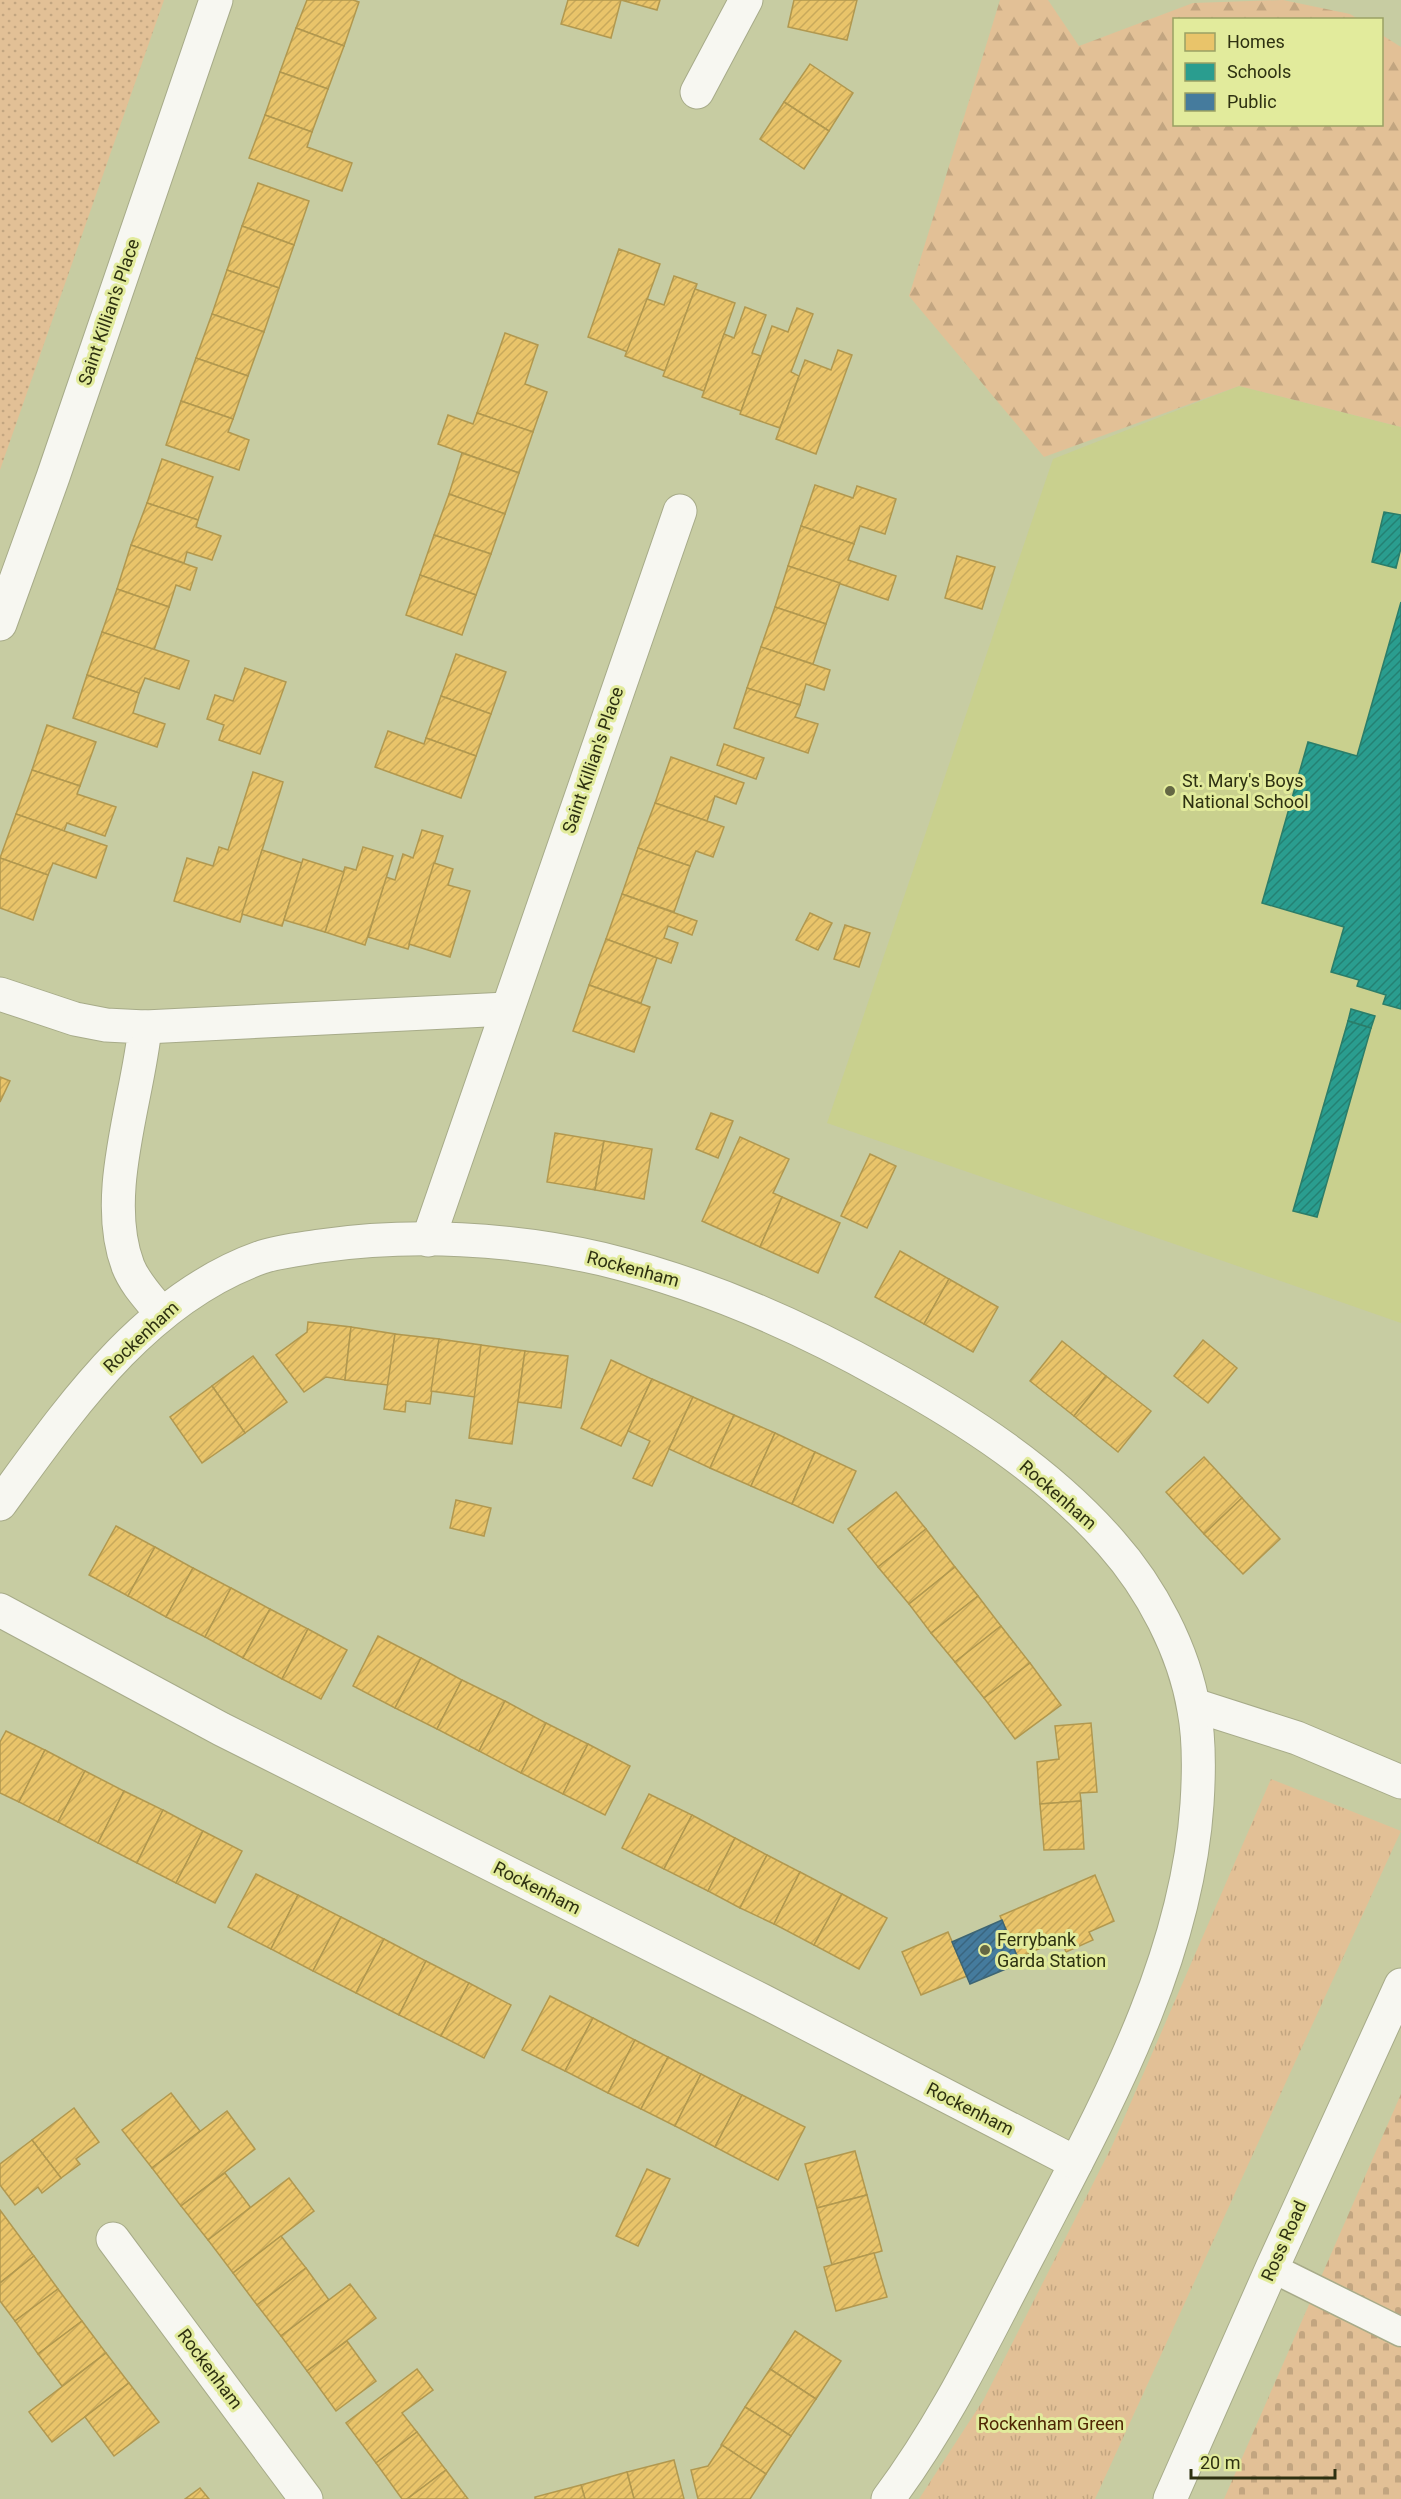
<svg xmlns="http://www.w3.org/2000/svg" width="1401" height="2499" font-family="Roboto,sans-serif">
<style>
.built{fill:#c9d08e}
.grass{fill:url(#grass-dots)}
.forest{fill:url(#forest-firs)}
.cemetery{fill:url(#cemetery-stones)}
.park{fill:url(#park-tufts)}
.homes{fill:url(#homes-hatch);stroke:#b1984f;stroke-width:1.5}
.schools{fill:url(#schools-hatch);stroke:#2b7d69;stroke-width:1.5}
.public{fill:url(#public-hatch);stroke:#3e6573;stroke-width:1.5}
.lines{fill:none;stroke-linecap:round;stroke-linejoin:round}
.service-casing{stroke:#a7ab89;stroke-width:31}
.minor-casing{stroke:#a7ab89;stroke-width:35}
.secondary-casing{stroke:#a7ab89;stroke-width:35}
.service{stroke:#f7f7f1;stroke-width:28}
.minor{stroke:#f7f7f1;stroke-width:33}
.secondary{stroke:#f7f7f1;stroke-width:33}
.poi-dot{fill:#646744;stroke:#e2eb9c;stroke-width:2}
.labels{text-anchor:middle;stroke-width:6;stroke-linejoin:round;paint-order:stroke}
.street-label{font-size:18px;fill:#2e3111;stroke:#e2eb9c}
.poi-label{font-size:18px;fill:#2e3111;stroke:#e2eb9c;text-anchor:start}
.park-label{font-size:18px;fill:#4f2503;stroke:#e2eb9c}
</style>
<defs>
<pattern id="grass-dots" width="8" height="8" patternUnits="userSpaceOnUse" patternTransform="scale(1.5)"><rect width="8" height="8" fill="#e2c096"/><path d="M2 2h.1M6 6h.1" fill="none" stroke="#c2a580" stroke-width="1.8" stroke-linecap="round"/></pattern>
<pattern id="forest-firs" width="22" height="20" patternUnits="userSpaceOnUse" patternTransform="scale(1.5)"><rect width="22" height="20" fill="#e2c096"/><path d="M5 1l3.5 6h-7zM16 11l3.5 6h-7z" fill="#c2a580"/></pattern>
<pattern id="cemetery-stones" width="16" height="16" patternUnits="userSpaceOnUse" patternTransform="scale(1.5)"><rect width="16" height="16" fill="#e2c096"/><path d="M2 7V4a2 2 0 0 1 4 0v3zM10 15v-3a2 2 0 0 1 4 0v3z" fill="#c2a580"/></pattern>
<pattern id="park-tufts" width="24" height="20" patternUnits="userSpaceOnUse" patternTransform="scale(1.5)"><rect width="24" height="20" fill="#e2c096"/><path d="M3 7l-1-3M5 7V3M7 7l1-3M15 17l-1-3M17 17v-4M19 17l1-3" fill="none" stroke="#c2a580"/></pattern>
<pattern id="homes-hatch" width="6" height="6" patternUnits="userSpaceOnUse" patternTransform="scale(1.5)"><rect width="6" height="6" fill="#e9c46a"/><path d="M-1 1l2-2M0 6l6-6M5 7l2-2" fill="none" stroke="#c8a95b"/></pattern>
<pattern id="schools-hatch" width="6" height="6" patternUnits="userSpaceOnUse" patternTransform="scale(1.5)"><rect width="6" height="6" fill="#2a9d8f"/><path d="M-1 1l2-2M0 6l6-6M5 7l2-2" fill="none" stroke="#248173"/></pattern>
<pattern id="public-hatch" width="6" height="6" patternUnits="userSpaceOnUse" patternTransform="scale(1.5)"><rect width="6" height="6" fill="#457b9d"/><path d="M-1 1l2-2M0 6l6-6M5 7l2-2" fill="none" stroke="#3a657f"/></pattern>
</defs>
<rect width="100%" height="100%" fill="#c7cca2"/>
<path class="built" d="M1239,386L1401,427V1323L827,1123L1053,459Z"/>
<path class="grass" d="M0,0H164L0,470Z"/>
<path class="forest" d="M1000,0H1048L1079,46L1193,3L1283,0L1350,14L1358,19L1174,20V124H1382V35L1401,47V427L1239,386L1044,457L909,296Z"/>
<path class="cemetery" d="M1401,2094V2499H1224Z"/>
<path class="park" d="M1271,1779L1401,1831L1095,2499H919L984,2399L1112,2146Z"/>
<g class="homes">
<path d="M307,0H353L359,2L344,46L296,28Z"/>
<path d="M568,0H621L611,38L561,24Z"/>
<path d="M621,0H660L657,10Z"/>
<path d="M794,0H857L847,40L788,27Z"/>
<path d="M296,28L344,46L328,89L280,72Z"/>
<path d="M810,64L853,93L829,131L784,102Z"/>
<path d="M280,72L328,89L312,132L265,115Z"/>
<path d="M784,102L829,131L804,169L760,139Z"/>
<path d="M265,115L312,132L307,147L352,163L342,191L249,158Z"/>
<path d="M258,183L309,201L294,245L242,226Z"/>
<path d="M242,226L294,245L279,288L227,270Z"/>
<path d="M619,249L660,264L628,352L588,337Z"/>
<path d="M227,270L279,288L264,332L212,314Z"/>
<path d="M674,276L697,284L665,371L625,356L647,299L664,305Z"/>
<path d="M695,289L735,303L704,391L663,376Z"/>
<path d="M745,307L766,315L752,353L761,356L741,411L702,397L724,334L734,338Z"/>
<path d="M797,308L813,314L791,372L799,376L780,428L740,414L772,326L788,332Z"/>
<path d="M212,314L264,332L248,376L196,358Z"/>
<path d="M505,333L538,345L525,384L547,392L533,432L477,413Z"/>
<path d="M838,350L852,355L816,454L776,439L805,360L831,370Z"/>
<path d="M196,358L248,376L233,419L181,401Z"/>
<path d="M181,401L233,419L228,432L249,440L239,470L166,445Z"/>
<path d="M477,413L533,432L519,473L438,444L448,415L473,424Z"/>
<path d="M462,453L519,473L505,514L449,494Z"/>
<path d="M162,459L213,477L198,520L147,503Z"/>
<path d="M815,485L853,498L857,486L896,499L885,534L860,526L854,544L801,526Z"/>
<path d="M449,494L505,514L491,554L434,535Z"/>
<path d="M147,503L198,520L196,527L221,536L212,560L187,552L184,563L131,545Z"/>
<path d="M801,526L854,544L848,560L896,576L888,600L788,566Z"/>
<path d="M434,535L491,554L476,595L420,575Z"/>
<path d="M131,545L197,568L190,590L176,585L169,607L117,589Z"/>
<path d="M957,556L995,567L982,609L945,598Z"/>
<path d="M788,566L840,583L826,624L775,607Z"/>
<path d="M420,575L476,595L462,635L406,615Z"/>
<path d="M117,589L169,607L154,650L102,632Z"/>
<path d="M775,607L826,624L813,664L761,647Z"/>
<path d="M102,632L189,661L179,689L145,678L139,693L87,675Z"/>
<path d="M761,647L830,670L824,690L806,684L800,705L747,688Z"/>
<path d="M456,654L506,672L491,714L441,696Z"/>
<path d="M245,668L286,682L260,754L219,740L224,725L207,719L215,695L233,701Z"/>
<path d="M87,675L139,693L133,713L165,724L157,747L73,718Z"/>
<path d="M747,688L800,705L795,717L818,724L808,753L734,728Z"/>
<path d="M441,696L491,714L476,756L426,738Z"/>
<path d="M47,725L96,742L80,786L32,770Z"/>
<path d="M388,731L424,744L426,738L476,756L461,798L375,767Z"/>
<path d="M724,744L764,758L756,779L717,765Z"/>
<path d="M671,757L744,783L736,804L715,796L707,821L655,803Z"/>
<path d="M32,770L80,786L77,794L116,807L105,836L67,823L64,831L16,814Z"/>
<path d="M253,772L283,782L240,922L174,901L187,858L213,866L219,847L228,850Z"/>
<path d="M655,803L724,827L713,857L696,851L690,866L638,848Z"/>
<path d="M16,814L107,846L96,878L53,863L48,875L0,858Z"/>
<path d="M422,830L443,836L408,949L368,937L386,877L395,880L403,854L413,858Z"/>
<path d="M363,847L393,856L365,945L325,932L345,867L356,870Z"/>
<path d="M638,848L690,866L674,912L622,894Z"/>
<path d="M262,850L302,863L282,926L242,914Z"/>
<path d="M0,858L48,875L33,920L0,908Z"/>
<path d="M303,859L344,872L325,932L284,920Z"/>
<path d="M434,863L453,869L448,885L470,891L450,957L409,944Z"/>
<path d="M622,894L697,921L692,935L668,926L664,938L678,943L671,963L606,939Z"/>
<path d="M810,913L832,923L818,950L796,940Z"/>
<path d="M845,925L870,933L859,967L834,959Z"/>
<path d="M606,939L657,958L641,1003L589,985Z"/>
<path d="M589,985L650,1007L634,1052L573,1031Z"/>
<path d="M0,1077L10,1081L0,1102Z"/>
<path d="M711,1113L733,1121L718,1158L696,1149Z"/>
<path d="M555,1133L604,1141L595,1190L547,1182Z"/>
<path d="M740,1137L789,1159L773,1193L782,1197L760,1247L702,1221Z"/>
<path d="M604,1141L652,1149L644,1199L595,1190Z"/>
<path d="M870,1154L896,1166L867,1228L841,1216Z"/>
<path d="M782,1197L840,1223L818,1273L760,1247Z"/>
<path d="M900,1251L949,1279L924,1324L875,1297Z"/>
<path d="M949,1279L998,1307L973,1352L924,1324Z"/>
<path d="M308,1322L351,1327L345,1380L326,1377L304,1392L276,1355L307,1332Z"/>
<path d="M351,1327L395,1334L388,1385L345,1380Z"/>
<path d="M395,1334L439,1339L430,1404L406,1401L405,1412L384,1409Z"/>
<path d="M439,1339L481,1345L475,1397L431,1391Z"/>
<path d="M1203,1340L1237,1368L1208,1403L1174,1376Z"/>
<path d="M1062,1341L1106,1376L1074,1416L1030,1381Z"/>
<path d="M481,1345L525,1351L512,1444L469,1438Z"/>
<path d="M525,1351L568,1356L561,1408L518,1402Z"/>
<path d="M253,1356L287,1402L245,1433L212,1386Z"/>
<path d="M611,1360L652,1379L621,1446L581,1428Z"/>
<path d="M1106,1376L1151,1411L1118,1452L1074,1416Z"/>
<path d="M652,1379L693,1397L652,1486L633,1478L650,1441L628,1431Z"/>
<path d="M212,1386L245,1433L202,1463L170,1417Z"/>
<path d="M693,1397L734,1415L710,1468L669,1449Z"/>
<path d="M734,1415L775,1433L751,1486L710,1468Z"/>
<path d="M775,1433L815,1452L792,1504L751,1486Z"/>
<path d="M815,1452L856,1471L833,1523L792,1504Z"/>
<path d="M1204,1457L1242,1498L1204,1534L1166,1492Z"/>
<path d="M896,1492L926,1529L878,1567L848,1529Z"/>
<path d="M1242,1498L1280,1539L1243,1574L1204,1534Z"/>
<path d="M456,1500L491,1508L484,1536L450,1528Z"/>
<path d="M116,1526L155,1547L128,1596L89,1575Z"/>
<path d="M926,1529L955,1567L909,1604L878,1567Z"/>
<path d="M155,1547L193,1568L166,1617L128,1596Z"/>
<path d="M955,1567L978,1596L931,1633L909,1604Z"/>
<path d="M193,1568L231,1588L205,1637L166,1617Z"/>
<path d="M231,1588L270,1609L243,1658L205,1637Z"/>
<path d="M978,1596L1001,1626L955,1662L931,1633Z"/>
<path d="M270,1609L308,1629L282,1679L243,1658Z"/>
<path d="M1001,1626L1030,1663L984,1698L955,1662Z"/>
<path d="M308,1629L347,1650L321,1699L282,1679Z"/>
<path d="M378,1636L421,1658L395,1708L353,1686Z"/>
<path d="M421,1658L462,1680L437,1729L395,1708Z"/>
<path d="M1030,1663L1061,1705L1015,1739L984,1698Z"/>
<path d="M462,1680L505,1701L479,1751L437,1729Z"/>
<path d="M505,1701L546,1723L521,1773L479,1751Z"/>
<path d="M546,1723L588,1744L563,1794L521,1773Z"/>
<path d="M1091,1723L1097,1792L1080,1793L1081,1801L1040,1804L1037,1762L1059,1759L1055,1726Z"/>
<path d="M6,1731L45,1750L19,1802L0,1793V1742Z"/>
<path d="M588,1744L630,1766L605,1815L563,1794Z"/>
<path d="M45,1750L85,1771L58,1822L19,1802Z"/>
<path d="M85,1771L124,1791L98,1843L58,1822Z"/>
<path d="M124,1791L163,1810L137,1863L98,1843Z"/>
<path d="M649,1794L692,1815L664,1869L622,1848Z"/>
<path d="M1081,1801L1084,1849L1044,1850L1040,1804Z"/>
<path d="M163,1810L203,1831L176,1883L137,1863Z"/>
<path d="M692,1815L735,1838L708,1891L664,1869Z"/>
<path d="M203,1831L242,1851L215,1903L176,1883Z"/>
<path d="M735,1838L767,1855L740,1908L708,1891Z"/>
<path d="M767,1855L800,1872L774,1924L740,1908Z"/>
<path d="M800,1872L842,1894L814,1945L774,1924Z"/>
<path d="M256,1874L298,1895L271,1949L228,1927Z"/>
<path d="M1095,1875L1114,1921L1089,1932L1093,1940L1066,1952L1061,1939L1018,1958L1000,1916Z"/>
<path d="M842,1894L887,1918L859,1969L814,1945Z"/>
<path d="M298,1895L341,1917L313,1971L271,1949Z"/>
<path d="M341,1917L384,1939L356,1993L313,1971Z"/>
<path d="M948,1932L967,1976L921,1995L902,1952Z"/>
<path d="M384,1939L426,1961L399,2015L356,1993Z"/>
<path d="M426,1961L469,1983L441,2036L399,2015Z"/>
<path d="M469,1983L511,2005L484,2058L441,2036Z"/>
<path d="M550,1996L593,2018L565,2071L522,2050Z"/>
<path d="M593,2018L635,2040L608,2093L565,2071Z"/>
<path d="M635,2040L668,2057L641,2109L608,2093Z"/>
<path d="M668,2057L701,2074L675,2126L641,2109Z"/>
<path d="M701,2074L742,2095L715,2147L675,2126Z"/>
<path d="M171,2093L200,2131L152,2168L122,2130Z"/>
<path d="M742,2095L805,2127L778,2180L715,2147Z"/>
<path d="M74,2108L99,2142L76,2159L80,2164L61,2178L32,2140Z"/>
<path d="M227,2111L255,2149L181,2206L152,2168Z"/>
<path d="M32,2140L61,2178L42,2193L38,2187L15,2205L0,2185V2164Z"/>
<path d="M855,2151L867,2195L817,2208L805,2164Z"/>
<path d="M647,2169L670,2179L638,2246L616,2236Z"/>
<path d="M225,2173L251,2208L208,2240L181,2206Z"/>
<path d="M289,2178L314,2211L233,2273L208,2240Z"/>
<path d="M867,2195L882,2251L832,2265L817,2208Z"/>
<path d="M0,2210L34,2256L0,2283Z"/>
<path d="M281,2236L306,2268L257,2305L233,2273Z"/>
<path d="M874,2253L887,2297L836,2311L824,2267Z"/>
<path d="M34,2256L58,2289L15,2321L0,2301V2283Z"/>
<path d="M306,2268L329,2300L281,2336L257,2305Z"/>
<path d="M350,2284L376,2318L307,2371L281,2336Z"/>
<path d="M58,2289L82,2321L38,2354L15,2321Z"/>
<path d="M82,2321L106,2353L62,2386L38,2354Z"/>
<path d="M795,2331L841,2361L816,2399L770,2369Z"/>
<path d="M347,2341L376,2381L336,2411L307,2371Z"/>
<path d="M106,2353L129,2383L52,2442L29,2412Z"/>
<path d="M417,2369L433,2390L402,2413L417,2432L376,2463L346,2423Z"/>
<path d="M770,2369L816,2399L791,2436L745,2407Z"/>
<path d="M129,2383L159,2422L114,2456L85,2417Z"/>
<path d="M745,2407L791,2436L766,2474L721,2445Z"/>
<path d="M417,2432L446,2470L407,2499H402L376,2463Z"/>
<path d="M722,2445L766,2474L750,2499H698L691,2470L708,2466Z"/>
<path d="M674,2460L684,2499H634L627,2472Z"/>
<path d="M446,2470L468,2499H407Z"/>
<path d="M627,2472L634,2499H585L581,2485Z"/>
<path d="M581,2485L585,2499H535V2497Z"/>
<path d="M200,2488L209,2499H185Z"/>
</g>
<g class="schools">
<path d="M1384,512L1401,515V548L1396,568L1372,562Z"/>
<path d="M1401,602V1009L1383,1004L1386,995L1357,986L1359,980L1331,972L1344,927L1262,903L1308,742L1357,756Z"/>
<path d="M1351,1009L1375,1016L1371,1028L1348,1021Z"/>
<path d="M1348,1021L1371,1028L1317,1217L1293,1211Z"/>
</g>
<path class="public" d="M1002,1920L1020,1963L970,1984L952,1942Z"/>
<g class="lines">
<defs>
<path id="service" d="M1272,2268L1401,2332"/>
<g id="minor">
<path d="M697,92L746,0"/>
<path d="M0,624L53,477L216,0"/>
<path d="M0,994L75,1019L106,1025L145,1027C138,1100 101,1195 128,1266C135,1284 150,1299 162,1314"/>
<path d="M145,1027L507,1009"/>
<path d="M428,1240L680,511"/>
<path d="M0,1504C70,1408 145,1298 262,1257C281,1251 301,1249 320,1246C412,1233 511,1238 602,1259C701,1283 796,1324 885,1374C967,1419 1049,1472 1111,1543C1151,1588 1184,1650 1194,1710C1200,1741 1199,1773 1197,1804C1186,1966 1102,2112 1029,2254C985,2338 945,2423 888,2499"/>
<path d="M0,1610L221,1729L761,2000L1076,2163"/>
<path d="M1194,1705L1297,1738L1401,1782"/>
<path d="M113,2239L306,2499"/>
</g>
<path id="secondary" d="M1170,2499L1272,2268L1401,1985"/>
</defs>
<use href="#service" class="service-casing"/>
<use href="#minor" class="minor-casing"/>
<use href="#secondary" class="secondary-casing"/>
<use href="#service" class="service"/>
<use href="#minor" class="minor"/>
<use href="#secondary" class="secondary"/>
</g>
<g class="poi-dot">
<circle cx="1170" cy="791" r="6"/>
<circle cx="985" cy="1950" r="6"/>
</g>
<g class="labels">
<g class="street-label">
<text transform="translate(109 312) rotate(-71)" y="6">Saint Killian's Place</text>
<text transform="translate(593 760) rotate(-71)" y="6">Saint Killian's Place</text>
<text transform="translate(633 1269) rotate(15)" y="6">Rockenham</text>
<text transform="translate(141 1337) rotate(-43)" y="6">Rockenham</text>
<text transform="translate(1058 1495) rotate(41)" y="6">Rockenham</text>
<text transform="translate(537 1888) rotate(27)" y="6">Rockenham</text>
<text transform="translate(970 2109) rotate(27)" y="6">Rockenham</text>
<text transform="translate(1284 2241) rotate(-66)" y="6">Ross Road</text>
<text transform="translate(210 2369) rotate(53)" y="6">Rockenham</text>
</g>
<g class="poi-label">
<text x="1182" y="787">St. Mary's Boys<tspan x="1182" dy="21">National School</tspan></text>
<text x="997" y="1946">Ferrybank<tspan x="997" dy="21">Garda Station</tspan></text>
</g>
<g class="park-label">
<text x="1051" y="2430">Rockenham Green</text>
</g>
</g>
<rect x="1173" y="18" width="210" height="108" fill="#e2eb9c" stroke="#9aa164" stroke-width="1.5"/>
<rect x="1185" y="33" width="30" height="18" fill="#e9c46a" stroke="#9aa164" stroke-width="1.5"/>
<text x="1227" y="48" font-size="18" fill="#2e3111">Homes</text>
<rect x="1185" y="63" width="30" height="18" fill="#2a9d8f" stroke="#9aa164" stroke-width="1.5"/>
<text x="1227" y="78" font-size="18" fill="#2e3111">Schools</text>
<rect x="1185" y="93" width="30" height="18" fill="#457b9d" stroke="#9aa164" stroke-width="1.5"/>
<text x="1227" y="108" font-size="18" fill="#2e3111">Public</text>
<path d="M1191 2469v9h144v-9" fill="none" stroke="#2e3111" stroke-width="3"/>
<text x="1200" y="2469" font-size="18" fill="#2e3111" stroke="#e2eb9c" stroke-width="4.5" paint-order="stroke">20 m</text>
</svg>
